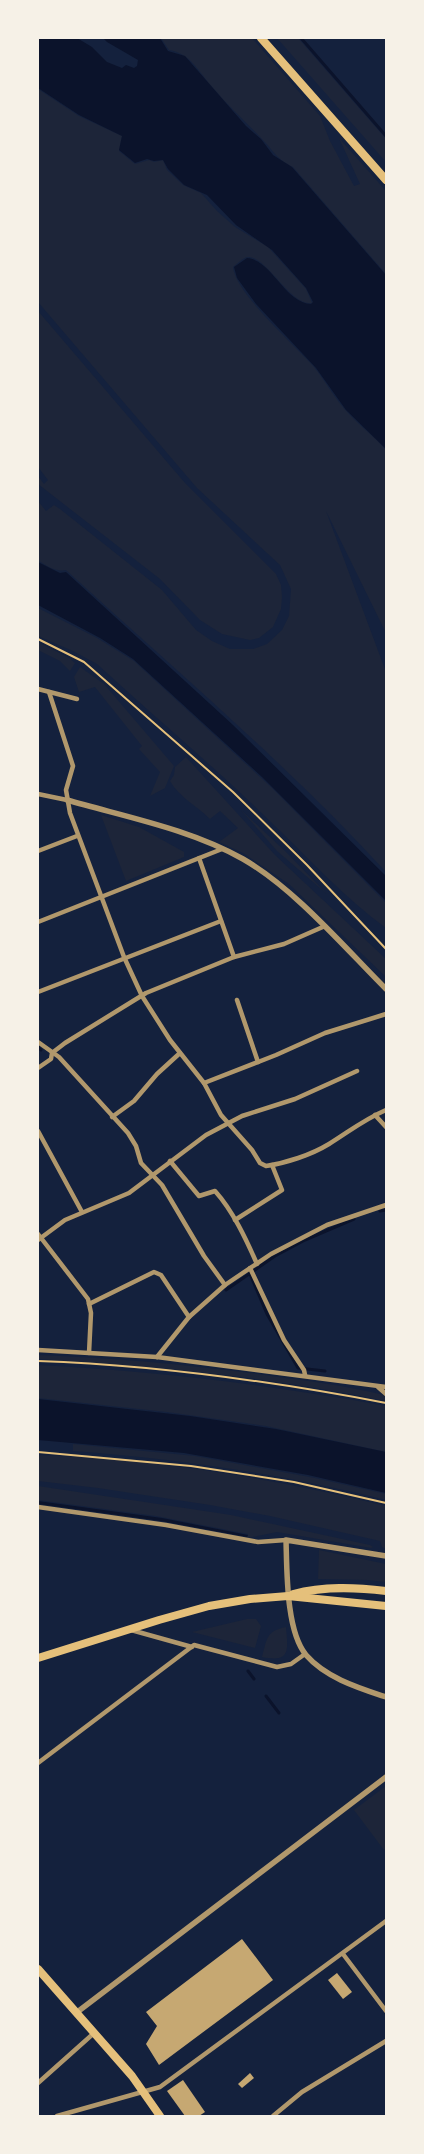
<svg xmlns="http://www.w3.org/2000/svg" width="424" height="2154" font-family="Roboto,sans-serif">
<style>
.green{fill:#1d2539}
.water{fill:#0b132b}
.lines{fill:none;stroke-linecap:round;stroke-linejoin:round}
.stream{stroke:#0b132b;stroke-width:3}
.building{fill:#c6a872}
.path{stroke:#e5c07b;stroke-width:2}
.minor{stroke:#b1986c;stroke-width:4.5}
.tertiary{stroke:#b1986c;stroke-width:5.5}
.primary{stroke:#e5c07b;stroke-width:8}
.trunk{stroke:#e5c07b;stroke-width:8}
</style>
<rect width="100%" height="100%" fill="#14213d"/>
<g class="green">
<path d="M161,38H252L320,116L330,141L354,186L360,184L339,138L386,191V274L293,167C276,159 274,151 262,139C246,122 229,107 214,89C200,74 191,53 169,50Z"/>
<path d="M277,38H298L386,139V162Z"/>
<path d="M38,89L79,116L122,136L119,151L135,164L149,160L154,162L163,160L167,170L183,185L201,193L217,211L235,227L268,247L306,289L312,303C290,306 268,258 249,257C244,256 237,264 233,267C235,293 295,345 314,367C326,382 335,399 348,413C360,426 375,437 386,450V633L326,511L386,672V872C287,764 174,669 66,570C56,572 46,566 38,560V501L46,511L54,505L60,509L162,590L196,630L212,641L230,649H253L267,644L282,630L289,616L291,589L280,565L197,488L38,302Z"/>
<path d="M38,311L185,483L276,574L281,585L282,597L281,609L273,627L259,638L250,640L222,634L200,620L160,579L38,484V476L44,484L48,480L38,467Z"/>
<path d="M38,608L97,638L134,661L272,788L386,903V928C345,898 311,861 274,825C217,769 156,718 97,664L73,651L38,636Z"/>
<path d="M38,642L69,658L75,663L70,671L60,661L38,650Z"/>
<path d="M80,667L104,684L174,766L165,788L150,796L160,772L139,749L142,746L95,687L79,692L74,677Z"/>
<path d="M186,757L275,855L386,959V977L289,884L243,853L219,842L238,828L220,811L210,819C197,806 179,797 170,781L174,775L175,767Z"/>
<path d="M241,810L285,851L327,894L277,851Z"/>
<path d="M101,815L139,827L184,852V857L126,881Z"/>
<path d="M38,1355C116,1358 194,1365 272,1376C309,1381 347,1386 384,1395L386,1397V1401C271,1377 155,1366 38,1359Z"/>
<path d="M38,1365C155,1371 271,1385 386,1406V1452L266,1426L167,1412L38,1398Z"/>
<path d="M73,1444L195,1456L315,1478L386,1494V1500C283,1474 179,1459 73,1451Z"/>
<path d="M38,1455C155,1459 272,1478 386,1506V1549L382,1547L380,1541L270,1516L210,1505L98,1488L38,1481Z"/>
<path d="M38,1486L231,1515L370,1545L373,1547L371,1548L277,1532L248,1538V1534L156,1516L38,1500Z"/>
<path d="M319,1550L386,1564V1582L367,1580L318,1579Z"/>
<path d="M247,1619H256L261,1626L255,1648L192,1632Z"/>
<path d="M286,1627C288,1650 291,1663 262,1657C267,1639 266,1631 286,1627Z"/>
<path d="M386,1786V1848L384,1850L354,1810Z"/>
</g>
<g class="water">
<path d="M38,38H77L92,47L107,62L122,68L126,65L134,68L137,66L138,60L107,42L103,38H160L168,51L185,56L246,126L261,139L273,155L292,167L386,275V449L346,410L316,368L256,304L237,278L234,267L247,258C272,260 284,302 311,304L313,302L306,288L272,250L236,225L207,195L184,185L168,169L163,160L154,161L147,159L135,163L119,150L122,136L79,115L38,88Z"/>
<path d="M38,562L60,573L66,572L233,725L386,876V901L262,777L133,659L100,638L38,605Z"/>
<path d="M38,1399L190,1416L276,1429L386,1452V1493L308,1475L184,1453L38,1440Z"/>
<path d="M38,1501L162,1518L248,1535L247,1537L161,1521L38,1504Z"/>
</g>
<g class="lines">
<g class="stream">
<path d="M301,38L386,136"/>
<path d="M38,1047L41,1050"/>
<path d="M380,1211L386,1210"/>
<path d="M250,1274L267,1314L298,1368L325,1371"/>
<path d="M226,1290L275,1256L305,1240L354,1219"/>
<path d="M248,1671L254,1679"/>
<path d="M266,1696L279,1713"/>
</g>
</g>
<g class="building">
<path d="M242,1939L273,1980L159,2065L146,2044L157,2026L146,2012Z"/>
<path d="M337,1973L352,1992L343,1999L328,1980Z"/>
<path d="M250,2073L254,2078L242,2088L238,2084Z"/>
<path d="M183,2080L205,2112L199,2116H185L167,2091Z"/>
</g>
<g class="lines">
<g class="path">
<path d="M38,639L84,662L233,792L307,865L386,949"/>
<path d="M38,1361C155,1365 271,1381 386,1403"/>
<path d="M38,1452L191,1466L294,1482L386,1503"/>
</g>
<g class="minor">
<path d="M38,689L77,699"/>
<path d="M49,692L73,766L66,790L70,813L124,957L142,996L170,1040L204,1083L221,1115L252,1150L260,1163L266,1166C286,1163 311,1155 329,1144C350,1131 363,1120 386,1110"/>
<path d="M38,794L67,800"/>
<path d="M38,851L77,836"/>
<path d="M199,858L234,957"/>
<path d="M38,922L222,849"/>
<path d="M38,992L221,921"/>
<path d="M237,1000L258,1062"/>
<path d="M38,1042L59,1057L128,1133L136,1146L141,1163L162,1185L204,1256L225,1285"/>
<path d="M38,1068L51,1059L52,1053L65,1043L146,993L234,957L284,944L325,926"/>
<path d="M204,1083L276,1055L325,1033L386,1014"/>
<path d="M375,1115L386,1127"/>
<path d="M112,1117L134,1101L157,1074L180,1053"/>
<path d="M38,1131L82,1212"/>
<path d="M170,1161L199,1196L215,1191C233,1211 246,1239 257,1264"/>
<path d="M235,1220L282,1190L272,1165"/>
<path d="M38,1234L88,1299L91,1313L89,1353"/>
<path d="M38,1240L65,1220L129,1193L206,1135L242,1116L295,1099L357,1071"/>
<path d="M250,1268L284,1340L304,1370L305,1375"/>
<path d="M89,1304L154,1272L161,1275L189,1317"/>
<path d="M38,1350L157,1357L386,1387"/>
<path d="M157,1357L189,1317L225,1285L271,1254L327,1225L386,1205"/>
<path d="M378,1387L386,1394"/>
<path d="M38,1507L166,1525L258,1542L286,1540"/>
<path d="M131,1630L192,1647"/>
<path d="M38,1763L194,1645L277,1667L291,1664L305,1654"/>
<path d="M343,1954L386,2011"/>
<path d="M38,2083L94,2033"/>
<path d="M57,2116L160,2087L386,1921"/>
<path d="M273,2116L302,2092L386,2041"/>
</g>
<g class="tertiary">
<path d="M67,800C126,817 190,829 243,859C295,889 344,947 386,989"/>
<path d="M386,1556L286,1540C287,1571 286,1631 306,1655C326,1678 359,1688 386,1697"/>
<path d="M76,2013L386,1777"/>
</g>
<g class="primary">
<path d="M261,38L386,180"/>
<path d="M293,1594C324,1586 354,1587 386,1591"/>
<path d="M38,1658L159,1620L209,1606L250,1599L288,1596L386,1606"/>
</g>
<path class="trunk" d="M38,1969L132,2076L160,2116"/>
</g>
<rect width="424" height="2154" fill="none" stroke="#f6f1e7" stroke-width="78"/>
</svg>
